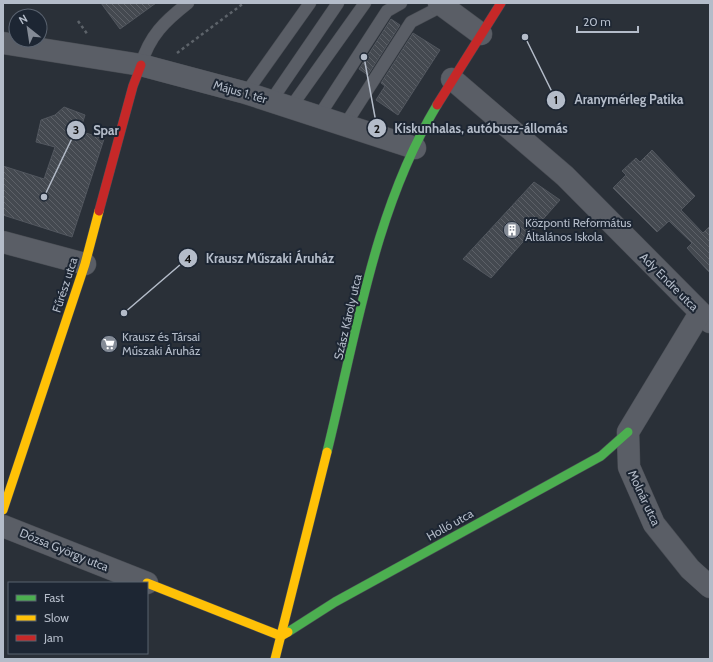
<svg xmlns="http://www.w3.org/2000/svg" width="713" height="662" font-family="Cabin,sans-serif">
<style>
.building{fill:url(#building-back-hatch);stroke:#52575f}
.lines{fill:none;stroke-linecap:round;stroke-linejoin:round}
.lane-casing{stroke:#484c53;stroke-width:13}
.street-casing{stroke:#484c53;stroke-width:23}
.fast-casing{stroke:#484c53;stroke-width:10}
.slow-casing{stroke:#484c53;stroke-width:10}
.jam-casing{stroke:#484c53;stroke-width:10}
.path{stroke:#5d636a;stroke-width:2.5;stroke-dasharray:3 3;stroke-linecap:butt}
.lane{stroke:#5a5e66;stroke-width:12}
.street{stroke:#5a5e66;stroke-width:22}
.fast{stroke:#4caf50;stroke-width:9}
.slow{stroke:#ffc107;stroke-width:9}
.jam{stroke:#c62828;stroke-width:9}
.labels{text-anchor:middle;stroke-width:4;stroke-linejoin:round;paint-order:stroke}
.street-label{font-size:12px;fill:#b4bcc9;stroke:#1d2633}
.poi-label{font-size:12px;fill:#b4bcc9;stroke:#1d2633;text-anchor:start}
.leader{fill:none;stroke:#b4bcc9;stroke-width:1.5}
.callout-dot{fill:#b4bcc9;stroke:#1d2633;stroke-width:1.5}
.mark-label{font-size:12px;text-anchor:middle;font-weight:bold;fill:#111}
.callout-label{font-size:13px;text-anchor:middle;font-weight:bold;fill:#b4bcc9;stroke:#1d2633;stroke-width:4;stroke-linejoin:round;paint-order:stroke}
</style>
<defs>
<pattern id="building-back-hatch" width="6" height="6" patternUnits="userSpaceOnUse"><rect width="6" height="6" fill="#444950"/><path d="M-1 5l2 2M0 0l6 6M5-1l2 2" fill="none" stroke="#5d6168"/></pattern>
</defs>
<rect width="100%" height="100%" fill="#2a3038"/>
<g class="building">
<path d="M101,3H156L120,29Z"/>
<path d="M391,19L400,25L368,75L359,69Z"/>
<path d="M413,33L440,50L398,115L376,100L385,86L381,83Z"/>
<path d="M64,107L85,115L80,131L104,139L72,237L3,215V166L44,179L55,147L36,142L41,120L55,115Z"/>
<path d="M652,150L695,196L681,210L703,233L710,226V273L687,248L692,243L669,221L657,232L613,188L626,175L622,171L636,158L640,162Z"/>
<path d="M534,182L560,200L491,278L463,259Z"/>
</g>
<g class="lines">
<defs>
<g id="lane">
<path d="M141,65C149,36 165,21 188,3"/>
<path d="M246,93L310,3"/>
<path d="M271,101L338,3"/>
<path d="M291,107L365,3"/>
<path d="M319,116L387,11L401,3"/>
<path d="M345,125L411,22L442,6"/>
</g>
<g id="street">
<path d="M439,3L481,34"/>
<path d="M3,43L141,65L246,93L415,148"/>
<path d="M452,79L565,176L710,322"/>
<path d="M3,242L85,264"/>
<path d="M700,313L628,432L629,467L654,524L690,569L710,587"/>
<path d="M3,526L147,583"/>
</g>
<g id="fast">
<path d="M327,452C356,335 374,210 437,105"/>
<path d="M288,632L335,602L601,456L628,432"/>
</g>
<g id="slow">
<path d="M3,510L85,264L99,211"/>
<path d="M147,583L281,636L288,632"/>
<path d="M275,659L327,452"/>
</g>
<g id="jam">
<path d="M437,105L501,3"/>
<path d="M99,211L133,86L141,65"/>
</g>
</defs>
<use href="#lane" class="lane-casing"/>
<use href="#street" class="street-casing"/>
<use href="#fast" class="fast-casing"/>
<use href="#slow" class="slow-casing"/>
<use href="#jam" class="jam-casing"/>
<g class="path">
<path d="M78,21L88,35"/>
<path d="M177,53L244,3"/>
</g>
<use href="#lane" class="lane"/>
<use href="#street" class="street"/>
<use href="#fast" class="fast"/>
<use href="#slow" class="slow"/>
<use href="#jam" class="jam"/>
</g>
<defs>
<symbol id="building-disc" viewBox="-11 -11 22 22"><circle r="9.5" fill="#848b96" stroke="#1d2633"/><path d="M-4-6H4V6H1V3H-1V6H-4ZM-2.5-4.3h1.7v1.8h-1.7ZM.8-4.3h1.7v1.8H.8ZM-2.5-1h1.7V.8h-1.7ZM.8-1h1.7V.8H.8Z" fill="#fff"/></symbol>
<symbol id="supermarket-disc" viewBox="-11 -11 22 22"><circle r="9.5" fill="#848b96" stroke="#1d2633"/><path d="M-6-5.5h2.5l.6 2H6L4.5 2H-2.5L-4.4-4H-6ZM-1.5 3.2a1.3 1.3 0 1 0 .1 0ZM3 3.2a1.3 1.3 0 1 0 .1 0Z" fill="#fff"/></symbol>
</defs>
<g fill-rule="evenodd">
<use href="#building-disc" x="502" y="220" width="20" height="20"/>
<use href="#supermarket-disc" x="99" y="334" width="20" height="20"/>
</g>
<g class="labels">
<g class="street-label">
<text transform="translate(240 92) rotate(16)" y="4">Május 1. tér</text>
<text transform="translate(669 282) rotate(45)" y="4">Ady Endre utca</text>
<text transform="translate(65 285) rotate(-72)" y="4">Fűrész utca</text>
<text transform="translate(348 317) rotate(-77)" y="4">Szász Károly utca</text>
<text transform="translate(644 498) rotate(65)" y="4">Molnár utca</text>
<text transform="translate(450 525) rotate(-29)" y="4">Holló utca</text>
<text transform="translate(64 550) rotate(22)" y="4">Dózsa György utca</text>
</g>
<g class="poi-label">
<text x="525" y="227">Központi Református<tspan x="525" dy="14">Általános Iskola</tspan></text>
<text x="122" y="341">Krausz és Társai<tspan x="122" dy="14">Műszaki Áruház</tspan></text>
</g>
</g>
<path class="leader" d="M525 37L556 100M364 57L377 128M44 197L76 130M124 313L188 258"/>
<g class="callout-dot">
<circle cx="525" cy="37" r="4"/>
<circle cx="364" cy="57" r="4"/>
<circle cx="44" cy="197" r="4"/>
<circle cx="124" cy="313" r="4"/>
<circle cx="556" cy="100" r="10"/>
<circle cx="377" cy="128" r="10"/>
<circle cx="76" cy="130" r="10"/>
<circle cx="188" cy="258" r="10"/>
</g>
<g class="mark-label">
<text x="556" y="104">1</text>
<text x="377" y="133">2</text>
<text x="76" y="134">3</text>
<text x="188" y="263">4</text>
</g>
<g class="callout-label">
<text x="629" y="104">Aranymérleg Patika</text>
<text x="481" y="133">Kiskunhalas, autóbusz-állomás</text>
<text x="106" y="135">Spar</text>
<text x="270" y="263">Krausz Műszaki Áruház</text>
</g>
<rect width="713" height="662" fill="none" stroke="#b4bcc9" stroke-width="8"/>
<rect x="8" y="582" width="140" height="72" fill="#1d2633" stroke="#59626f"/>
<rect x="16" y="595" width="20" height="6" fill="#4caf50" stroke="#59626f"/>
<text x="44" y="602" font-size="12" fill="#b4bcc9">Fast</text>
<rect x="16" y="615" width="20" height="6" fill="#ffc107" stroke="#59626f"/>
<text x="44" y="622" font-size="12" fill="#b4bcc9">Slow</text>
<rect x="16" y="635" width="20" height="6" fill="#c62828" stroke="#59626f"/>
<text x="44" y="642" font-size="12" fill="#b4bcc9">Jam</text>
<g transform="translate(28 28) rotate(330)"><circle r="19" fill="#1d2633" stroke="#59626f"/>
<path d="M0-3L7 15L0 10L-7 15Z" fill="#848b96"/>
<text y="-6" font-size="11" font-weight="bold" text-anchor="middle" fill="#b4bcc9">N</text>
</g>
<path d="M577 26v6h61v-6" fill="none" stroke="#b4bcc9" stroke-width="2"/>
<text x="583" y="26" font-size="12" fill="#b4bcc9" stroke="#1d2633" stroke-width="3" paint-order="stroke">20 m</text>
</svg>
